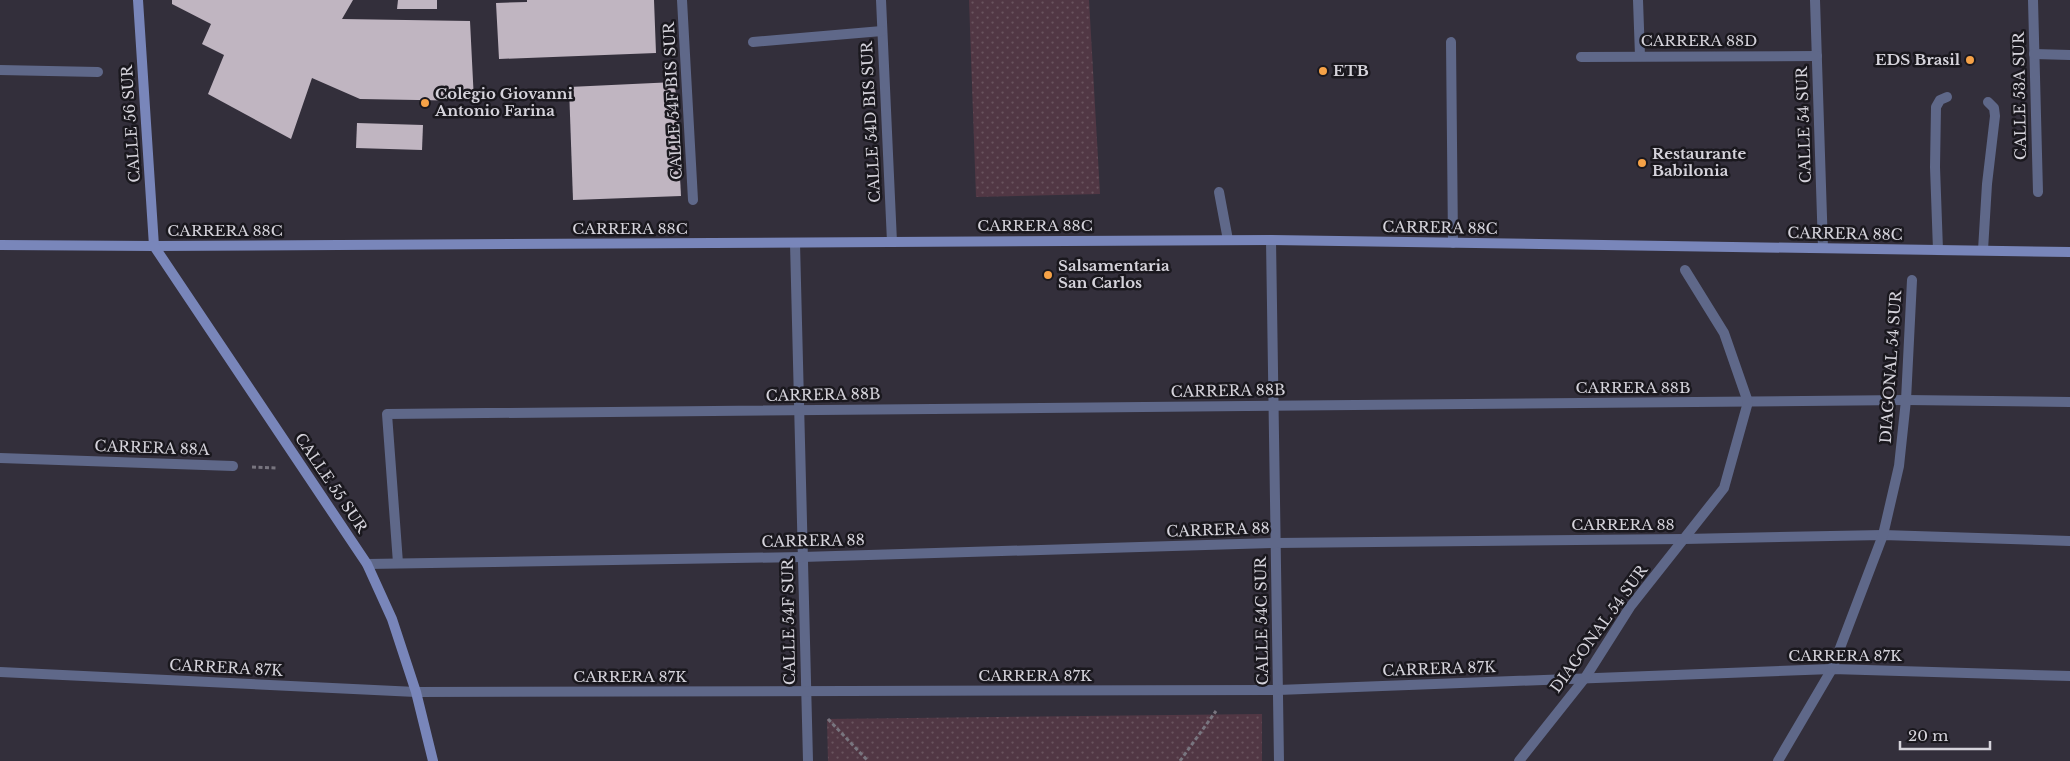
<svg xmlns="http://www.w3.org/2000/svg" width="2070" height="761" font-family="'Libre Baskerville',serif">
<style>
.park{fill:url(#park-dots)}
.building{fill:#c0b5c1}
.lines{fill:none;stroke-linecap:round;stroke-linejoin:round}
.path{stroke:#78757f;stroke-width:3;stroke-dasharray:4 2.5;stroke-linecap:butt}
.lane{stroke:#5f6889;stroke-width:10}
.street{stroke:#5f6889;stroke-width:10}
.secondary{stroke:#7986ba;stroke-width:10}
.poi-dot{fill:#f6a247;stroke:#1a181e;stroke-width:2}
.labels{text-anchor:middle;stroke-width:5;stroke-linejoin:round;paint-order:stroke}
.street-label{font-size:15px;fill:#d5d3db;stroke:#1a181e}
.poi-label{font-size:15px;font-weight:bold;fill:#d5d3db;stroke:#1a181e;text-anchor:start}
</style>
<defs>
<pattern id="park-dots" width="8" height="8" patternUnits="userSpaceOnUse" patternTransform="scale(1.25)"><rect width="8" height="8" fill="#513744"/><path d="M2 2h.1M6 6h.1" fill="none" stroke="#69535e" stroke-width="1.8" stroke-linecap="round"/></pattern>
</defs>
<rect width="100%" height="100%" fill="#332f3b"/>
<g class="park">
<path d="M969,0H1089L1100,194L976,197Z"/>
<path d="M1262,714V761H828L827,719Z"/>
</g>
<g class="building">
<path d="M172,0H353L342,19L470,21L474,101L360,99L312,78L291,139L208,94L224,55L202,44L211,24L172,4Z"/>
<path d="M398,0H437V9H397Z"/>
<path d="M527,0H654L656,53L499,59L496,3L527,2Z"/>
<path d="M675,82L681,196L573,200L569,87Z"/>
<path d="M357,123L423,125L422,150L356,148Z"/>
</g>
<g class="lines">
<g class="path">
<path d="M252,467L278,468"/>
<path d="M828,719L868,761"/>
<path d="M1180,761L1216,711"/>
</g>
<g class="lane">
<path d="M1451,42L1453,243"/>
<path d="M1219,192L1228,240"/>
<path d="M1938,250L1935,167L1936,107L1940,100L1947,97"/>
<path d="M1983,250L1987,184L1995,116L1994,108L1988,102"/>
</g>
<g class="street">
<path d="M682,0L693,200"/>
<path d="M881,0L892,242"/>
<path d="M1638,0L1640,56"/>
<path d="M1815,0L1823,248"/>
<path d="M2033,0L2038,192"/>
<path d="M753,42L882,31"/>
<path d="M2034,54L2070,55"/>
<path d="M1581,57L1817,56"/>
<path d="M0,70L98,72"/>
<path d="M1271,240L1279,761"/>
<path d="M795,243L808,761"/>
<path d="M0,458L233,466"/>
<path d="M398,563L387,414L1906,400L2070,402"/>
<path d="M367,564L802,557L1276,543L1684,539L1883,535L2070,541"/>
<path d="M0,672L416,692L1278,690L1832,669L2070,676"/>
<path d="M1519,761L1585,678L1630,607L1724,488L1748,402L1724,333L1685,270"/>
<path d="M1778,761L1832,669L1883,535L1899,466L1906,400L1912,280"/>
</g>
<g class="secondary">
<path d="M138,0L154,246"/>
<path d="M0,245L154,246L1271,240L2070,252"/>
<path d="M154,246L367,564L392,619L416,692L433,761"/>
</g>
</g>
<g class="poi-dot">
<circle cx="1970" cy="60" r="5"/>
<circle cx="1323" cy="71" r="5"/>
<circle cx="425" cy="103" r="5"/>
<circle cx="1642" cy="163" r="5"/>
<circle cx="1048" cy="275" r="5"/>
</g>
<g class="labels">
<g class="street-label">
<text x="1699" y="46">CARRERA 88D</text>
<text transform="translate(2020 96) rotate(-91)" y="5">CALLE 53A SUR</text>
<text transform="translate(673 101) rotate(-93)" y="5">CALLE 54F BIS SUR</text>
<text transform="translate(871 122) rotate(-93)" y="5">CALLE 54D BIS SUR</text>
<text transform="translate(131 124) rotate(-94)" y="5">CALLE 56 SUR</text>
<text transform="translate(1804 125) rotate(-92)" y="5">CALLE 54 SUR</text>
<text x="1035" y="231">CARRERA 88C</text>
<text transform="translate(1440 228) rotate(1)" y="5">CARRERA 88C</text>
<text x="630" y="234">CARRERA 88C</text>
<text x="225" y="236">CARRERA 88C</text>
<text transform="translate(1845 234) rotate(1)" y="5">CARRERA 88C</text>
<text transform="translate(1891 367) rotate(-86)" y="5">DIAGONAL 54 SUR</text>
<text x="1633" y="393">CARRERA 88B</text>
<text transform="translate(1228 391) rotate(-1)" y="5">CARRERA 88B</text>
<text transform="translate(823 395) rotate(-1)" y="5">CARRERA 88B</text>
<text transform="translate(152 448) rotate(2)" y="5">CARRERA 88A</text>
<text transform="translate(331 483) rotate(56)" y="5">CALLE 55 SUR</text>
<text x="1623" y="530">CARRERA 88</text>
<text transform="translate(1218 530) rotate(-2)" y="5">CARRERA 88</text>
<text transform="translate(813 541) rotate(-1)" y="5">CARRERA 88</text>
<text transform="translate(1262 621) rotate(-91)" y="5">CALLE 54C SUR</text>
<text transform="translate(789 622) rotate(-91)" y="5">CALLE 54F SUR</text>
<text transform="translate(1599 629) rotate(-54)" y="5">DIAGONAL 54 SUR</text>
<text x="1845" y="661">CARRERA 87K</text>
<text transform="translate(226 668) rotate(3)" y="5">CARRERA 87K</text>
<text transform="translate(1439 669) rotate(-2)" y="5">CARRERA 87K</text>
<text x="1035" y="681">CARRERA 87K</text>
<text x="630" y="682">CARRERA 87K</text>
</g>
<g class="poi-label">
<text x="1960" y="65" text-anchor="end">EDS Brasil</text>
<text x="1333" y="76">ETB</text>
<text x="435" y="99">Colegio Giovanni<tspan x="435" dy="17">Antonio Farina</tspan></text>
<text x="1652" y="159">Restaurante<tspan x="1652" dy="17">Babilonia</tspan></text>
<text x="1058" y="271">Salsamentaria<tspan x="1058" dy="17">San Carlos</tspan></text>
</g>
</g>
<path d="M1900 741v8h90v-8" fill="none" stroke="#d5d3db" stroke-width="2.5"/>
<text x="1908" y="741" font-size="15" fill="#d5d3db" stroke="#1a181e" stroke-width="4" paint-order="stroke">20 m</text>
</svg>
